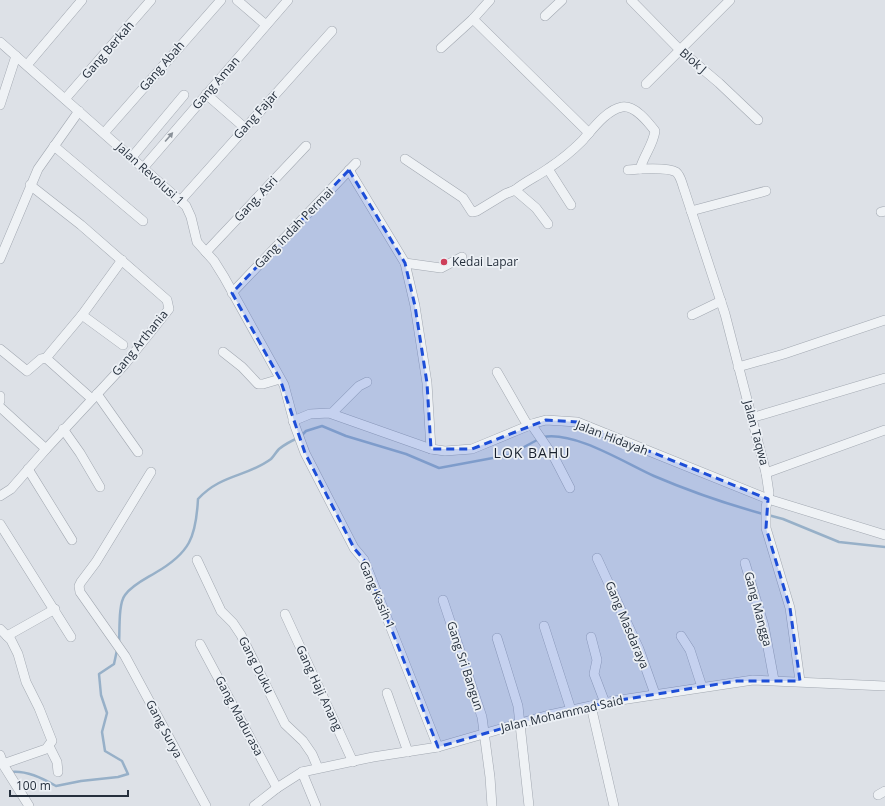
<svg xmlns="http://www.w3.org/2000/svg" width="885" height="806" font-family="'Open Sans',sans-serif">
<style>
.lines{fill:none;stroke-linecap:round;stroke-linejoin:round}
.stream{stroke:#97b0c8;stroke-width:2.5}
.minor-casing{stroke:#a2a8b1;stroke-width:10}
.minor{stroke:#eff2f5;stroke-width:9}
.oneway{fill:#8a9199}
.marked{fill:#1d4ed8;fill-opacity:0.2;stroke:#1d4ed8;stroke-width:3;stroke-dasharray:8 5;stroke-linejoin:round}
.poi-dot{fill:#ce3f5a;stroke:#ecf0f5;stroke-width:1.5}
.labels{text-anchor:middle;stroke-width:3.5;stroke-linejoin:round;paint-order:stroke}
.street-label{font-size:12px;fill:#26303d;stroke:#ecf0f5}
.poi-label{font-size:12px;fill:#26303d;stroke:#ecf0f5;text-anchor:start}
.quarter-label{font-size:14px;letter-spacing:1px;fill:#19212e;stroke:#ecf0f5}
</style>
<rect width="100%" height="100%" fill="#dde1e7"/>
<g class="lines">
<g class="stream">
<path d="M302,435L306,431L322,426L346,436L406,454L439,468L509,455L539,439"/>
<path d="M543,437C575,431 625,463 654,476C689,491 727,504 763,514"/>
<path d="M768,515L783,519L839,542L885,547"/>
<path d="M119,643C120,631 118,604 125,595C132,585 145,579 155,573C190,553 196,537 198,499C221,474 247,477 271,459C274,456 276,452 279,449C284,445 291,441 298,438"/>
<path d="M10,772C26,770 42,778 56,786L81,781L118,777L128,774L122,761L105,751L102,732L107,713L101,695L99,674L114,664L117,650"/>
</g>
<defs>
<g id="minor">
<path d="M237,0L266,25"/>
<path d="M631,0L680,50L719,83L758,120"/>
<path d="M545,16L562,0"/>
<path d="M473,19L589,133"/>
<path d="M0,42L186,206L191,217L197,242L214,261L224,277L284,385L295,426L305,453L354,548L364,560L438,747"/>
<path d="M441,48L473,19L490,0"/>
<path d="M27,65L82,0"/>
<path d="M646,84L730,0"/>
<path d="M206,94L245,128"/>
<path d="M65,99L151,0"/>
<path d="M0,105L16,56"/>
<path d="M104,133L221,0"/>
<path d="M54,146L143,221"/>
<path d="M132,157L184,95"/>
<path d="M405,159L463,198L472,212L477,211L505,194L515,190"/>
<path d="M144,167L288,0"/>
<path d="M548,169L571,205"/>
<path d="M349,170L405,263L415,306L427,383L431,449"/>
<path d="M628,170C638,169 668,167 676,172C681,176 682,184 684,189L725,314L766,473L769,493L766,507V528L790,608L800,681"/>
<path d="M181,200L332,31"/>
<path d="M691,211L766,191"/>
<path d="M881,212L885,211"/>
<path d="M548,224L536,208L515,190C526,181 538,176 549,168C561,160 572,151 582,141C592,130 606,110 622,107C635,105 648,122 655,131C653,145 644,155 640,169"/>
<path d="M206,252L306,146"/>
<path d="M0,259L38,169L79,111"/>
<path d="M405,263L441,268L462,257"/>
<path d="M232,293L356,163"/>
<path d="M82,315L123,345"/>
<path d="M692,315L721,301"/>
<path d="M0,349L27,371L41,359L46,358L92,399"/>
<path d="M223,352L242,367L258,384H263L280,379"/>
<path d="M46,358L82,315L122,260"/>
<path d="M738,367L784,354L885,320"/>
<path d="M497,372L528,426"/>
<path d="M97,394L138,452"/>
<path d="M0,396V401"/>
<path d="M0,407L46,449"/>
<path d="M332,413L359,386L367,382"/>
<path d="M751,418L885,378"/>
<path d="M293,421L310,414L329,413L431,449L445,451L472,449L535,423L546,420L577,422L768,499L885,535"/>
<path d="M531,424L555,459L570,488"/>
<path d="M63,429L80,453L100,487"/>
<path d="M28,469L72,540"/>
<path d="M151,472L96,562L81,582L79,586L80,592L125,656L206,806"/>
<path d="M766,473L885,430"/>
<path d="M0,496L11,489L46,449L125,364L169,309L167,300L81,225L30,185"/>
<path d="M0,524L71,637"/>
<path d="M597,558L639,649L655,694"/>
<path d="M197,560L221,611L233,623L241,635L285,724L303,741L312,754L318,768"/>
<path d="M745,563L764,626L774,680"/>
<path d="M443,600L482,717L490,777L492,806"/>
<path d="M285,614L353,762"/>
<path d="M544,626L571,710"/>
<path d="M0,629L11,640L18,654L26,682L39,708L52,741L46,749L3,764"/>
<path d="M7,636L55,609"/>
<path d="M681,636L690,650L702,687"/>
<path d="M591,637L597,660L594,674L605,703"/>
<path d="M497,638L518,706L529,806"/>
<path d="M200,644L277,788"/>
<path d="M387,693L408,752"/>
<path d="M591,706L614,806"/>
<path d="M49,746L57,762L58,772"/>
<path d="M0,755L4,766L29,806"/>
<path d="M302,772L316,806"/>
<path d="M878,795L885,791"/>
<path d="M254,806L277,788L302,772L373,757L438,747L549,715L614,701L753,680L885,686"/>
</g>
</defs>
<use href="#minor" class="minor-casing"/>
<use href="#minor" class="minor"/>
</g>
<defs><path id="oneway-solid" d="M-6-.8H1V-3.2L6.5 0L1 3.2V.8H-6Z"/></defs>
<use class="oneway" href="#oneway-solid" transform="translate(169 137) rotate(-49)"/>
<path class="marked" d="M349,170L405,263L415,306L427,383L431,449H472L546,420L577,422L768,499L766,528L790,608L800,681H737L614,701L549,715L438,747L364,560L354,548L305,453L280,379L232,293Z"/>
<circle class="poi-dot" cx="444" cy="262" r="4"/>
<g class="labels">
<g class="street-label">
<text transform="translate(108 50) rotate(-49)" y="4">Gang Berkah</text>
<text transform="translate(693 61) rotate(41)" y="4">Blok J</text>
<text transform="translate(162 66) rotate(-49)" y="4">Gang Abah</text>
<text transform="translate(216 83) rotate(-49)" y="4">Gang Aman</text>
<text transform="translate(256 115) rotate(-48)" y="4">Gang Fajar</text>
<text transform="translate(150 174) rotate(42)" y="4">Jalan Revolusi 1</text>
<text transform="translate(256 199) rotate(-47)" y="4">Gang. Asri</text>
<text transform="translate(294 228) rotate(-46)" y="4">Gang Indah Permai</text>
<text transform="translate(140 343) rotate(-51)" y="4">Gang Arthania</text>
<text transform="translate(756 433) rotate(75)" y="4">Jalan Taqwa</text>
<text transform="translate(612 438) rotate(21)" y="4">Jalan Hidayah</text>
<text transform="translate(377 595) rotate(67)" y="4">Gang Kasih 1</text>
<text transform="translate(758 609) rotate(75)" y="4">Gang Mangga</text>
<text transform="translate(627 625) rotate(67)" y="4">Gang Masdaraya</text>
<text transform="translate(256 665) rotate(63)" y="4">Gang Duku</text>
<text transform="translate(465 666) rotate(72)" y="4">Gang Sri Bangun</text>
<text transform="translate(319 688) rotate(65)" y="4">Gang Haji Anang</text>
<text transform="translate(562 714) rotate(-13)" y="4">Jalan Mohammad Said</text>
<text transform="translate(239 716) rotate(62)" y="4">Gang Madurasa</text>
<text transform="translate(164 729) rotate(62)" y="4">Gang Surya</text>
</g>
<g class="poi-label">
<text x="452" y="266">Kedai Lapar</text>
</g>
<g class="quarter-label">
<text x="532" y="458">LOK BAHU</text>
</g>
</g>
<path d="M10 790v6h118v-6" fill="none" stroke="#26303d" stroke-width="2"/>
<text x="16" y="790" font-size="12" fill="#26303d" stroke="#ecf0f5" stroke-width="3" paint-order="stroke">100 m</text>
</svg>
